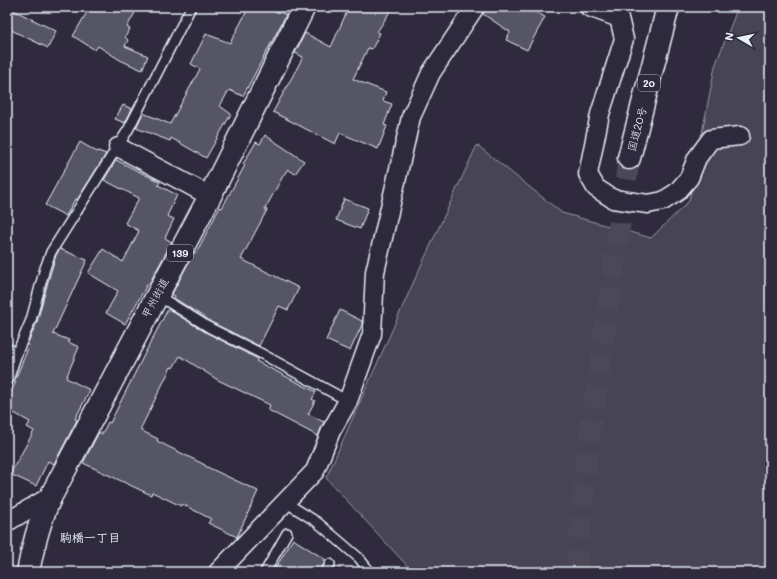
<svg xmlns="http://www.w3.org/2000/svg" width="777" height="579" font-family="Mali,'Klee One',sans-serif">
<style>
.green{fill:#464455;stroke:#979aa6}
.building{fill:#575565;stroke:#e8f1f8}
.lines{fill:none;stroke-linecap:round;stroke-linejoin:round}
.highway-tunnel{stroke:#4b4859;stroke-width:22;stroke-dasharray:22 11;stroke-linecap:butt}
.lane-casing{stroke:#e8f1f8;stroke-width:12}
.street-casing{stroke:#e8f1f8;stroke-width:21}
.highway-casing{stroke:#e8f1f8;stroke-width:25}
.lane{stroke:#2f2a3d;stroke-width:9}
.street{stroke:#2f2a3d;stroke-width:18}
.highway{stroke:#2f2a3d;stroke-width:22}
.labels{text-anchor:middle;stroke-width:3.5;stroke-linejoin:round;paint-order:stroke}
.shield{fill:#2f2a3d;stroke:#b0b5c0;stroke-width:1}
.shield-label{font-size:10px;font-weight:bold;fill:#e8f1f8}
.street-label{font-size:11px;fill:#e8f1f8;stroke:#2f2a3d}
.neighbourhood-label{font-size:12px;font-weight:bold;fill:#e8f1f8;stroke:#2f2a3d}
</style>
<rect width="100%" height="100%" fill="#2f2a3d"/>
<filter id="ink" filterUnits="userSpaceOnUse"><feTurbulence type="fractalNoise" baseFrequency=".025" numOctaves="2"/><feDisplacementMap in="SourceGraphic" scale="8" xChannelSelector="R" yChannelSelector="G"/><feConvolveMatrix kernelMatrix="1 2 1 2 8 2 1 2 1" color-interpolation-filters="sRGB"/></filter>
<g filter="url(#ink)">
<path class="green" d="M738,7H770V572H413L326,478L414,281L477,145L562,213L651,238L689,201L715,66Z"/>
<g class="building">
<path d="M7,7L56,31L48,48L7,28Z"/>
<path d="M90,7H138L127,27L130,29L125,37L128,40L125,46L148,56L142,70L120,60L98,46L95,50L73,36Z"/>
<path d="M249,7H271L286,15L243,96L229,90L220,106L231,114L206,158L171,138L170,141L136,128L143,113L170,124L200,69L191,64L206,34L230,43Z"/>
<path d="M349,7H393L377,32L380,33L372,49L368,48L353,79L386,92L383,101L392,104L384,125L387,126L378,149L340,133L335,144L273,112L303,57L295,53L305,33L331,47Z"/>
<path d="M485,7H526L545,17L527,50L506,40L510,32L483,14Z"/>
<path d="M123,105L132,109L125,123L115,119Z"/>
<path d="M265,135L304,161L295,174L288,169L283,176L265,209L267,210L241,259L299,288L288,310L279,306L259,346L213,323L174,298L175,296L172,294L194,252L196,253L220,207L222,208L245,165L243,164L256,142L260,144Z"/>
<path d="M80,142L97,152L98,151L106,154L77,200L75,199L66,216L45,205Z"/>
<path d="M116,160L160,182L158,185L177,195L167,216L174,219L165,238L172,242L149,284L148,283L125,324L106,313L118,291L88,273L103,249L123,262L139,231L125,223L139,198L104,180Z"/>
<path d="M344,199L368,208L360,229L336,220Z"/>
<path d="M60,249L87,260L53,334L69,340L68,342L79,347L66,378L90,390L75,419L77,420L54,464L48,461L36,486L10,474L34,431L27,427L30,422L7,409V399L16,382H14L29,346L27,345L37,322L49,278L56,255Z"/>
<path d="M168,309L207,333L258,359L256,361L316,392L312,399L315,401L308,414L324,422L318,436L268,410L270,405L218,380L180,356L173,368L171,367L140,430L158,439L157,441L205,465V466L258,491L237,537L208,523L211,519L182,504L181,506L152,492L151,495L83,463L99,432L102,434L108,422L110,423L145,353Z"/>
<path d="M340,310L362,321V325L350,351L326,340Z"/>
<path d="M293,539L326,560L320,572H273Z"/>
<path d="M336,566L345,572H333Z"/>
</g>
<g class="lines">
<path class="highway-tunnel" d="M577,572L586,462L629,158"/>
<defs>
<g id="lane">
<path d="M157,295L210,328L260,353L348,401"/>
<path d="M7,348L17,353"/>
<path d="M7,383L17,353L31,320L45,268L51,252L128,130L191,7"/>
<path d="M285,502L317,522L359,558L370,572"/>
<path d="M265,572L287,533"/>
<path d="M326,572L330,564"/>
</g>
<g id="street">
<path d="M589,7L619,18L624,39L600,114L588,174L596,188L613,199L648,204L663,201L677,192L689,178L697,158L711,139L740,136"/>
<path d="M118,147L210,196"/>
<path d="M7,522L51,496"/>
<path d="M218,572L315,471L331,431L348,401L372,334L375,272L411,117L431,73L475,7"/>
</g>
<g id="highway">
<path d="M629,158L668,7"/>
<path d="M28,572C33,546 39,521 51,496L210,196L304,7"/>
</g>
</defs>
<use href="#lane" class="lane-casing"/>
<use href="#street" class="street-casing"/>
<use href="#highway" class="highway-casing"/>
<use href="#lane" class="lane"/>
<use href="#street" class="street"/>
<use href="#highway" class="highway"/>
</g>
</g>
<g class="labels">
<g class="shield">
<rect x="638" y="75" width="22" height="16" rx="3"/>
<rect x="167" y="245" width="26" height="16" rx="3"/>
</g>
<g class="shield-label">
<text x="649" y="87">20</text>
<text x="180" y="257">139</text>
</g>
<g class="street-label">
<text transform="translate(637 129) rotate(-75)" y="4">国道20号</text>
<text transform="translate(155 298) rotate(-62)" y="4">甲州街道</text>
</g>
<g class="neighbourhood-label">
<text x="90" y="542">駒橋一丁目</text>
</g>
</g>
<rect width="777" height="579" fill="none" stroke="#2f2a3d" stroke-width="24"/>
<rect x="12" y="12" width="753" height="555" fill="none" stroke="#e8f1f8" stroke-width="1.5" filter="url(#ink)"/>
<g transform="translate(739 38) rotate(279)" stroke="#2f2a3d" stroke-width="3" paint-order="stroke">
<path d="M0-3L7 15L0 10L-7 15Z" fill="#e8f1f8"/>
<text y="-6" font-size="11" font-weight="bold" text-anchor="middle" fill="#e8f1f8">N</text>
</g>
</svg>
